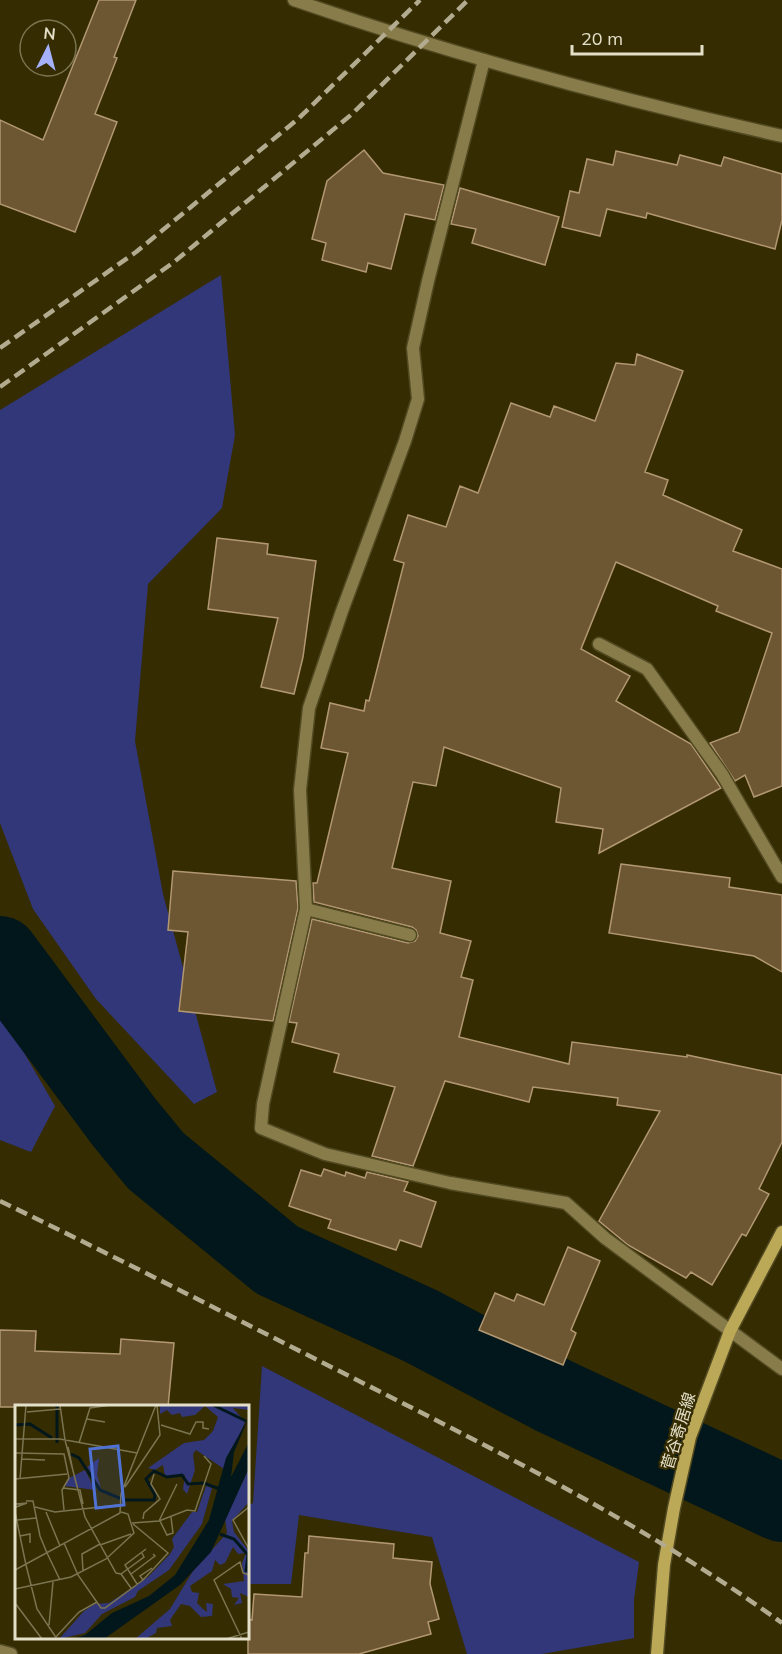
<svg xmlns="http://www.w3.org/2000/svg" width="782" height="1654" font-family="Mulish,'Noto Sans JP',sans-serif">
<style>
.green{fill:#323779}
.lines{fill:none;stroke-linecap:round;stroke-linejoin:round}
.river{stroke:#02171c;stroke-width:78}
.building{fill:#6d5632;stroke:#b29872;stroke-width:1.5}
.service-casing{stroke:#514921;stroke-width:15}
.minor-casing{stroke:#514921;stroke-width:15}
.tertiary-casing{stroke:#514921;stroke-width:15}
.secondary-casing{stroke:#514921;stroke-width:15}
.service{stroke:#887c4b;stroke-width:12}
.minor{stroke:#887c4b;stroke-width:12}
.tertiary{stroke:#887c4b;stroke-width:12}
.secondary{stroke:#bca958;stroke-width:12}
.rail{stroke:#b2ab8f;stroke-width:4.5;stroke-dasharray:12 6;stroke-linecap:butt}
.labels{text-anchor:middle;stroke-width:4.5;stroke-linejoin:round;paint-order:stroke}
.street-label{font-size:16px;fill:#e4dfc9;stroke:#352c01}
.inset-river{fill:none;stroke:#02171c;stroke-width:3}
.inset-road{fill:none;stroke:#7b7451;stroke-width:1.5}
.view{fill:#4f72d4;fill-opacity:0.15;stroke:#4f72d4;stroke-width:3}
.inset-edge{fill:none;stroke:#e4dfc9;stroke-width:3}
</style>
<rect width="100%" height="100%" fill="#352c01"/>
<g class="green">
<path d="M221,275L235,435L222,508L148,584L135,741L163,894L217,1092L194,1104L96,999L33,909L0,823V410Z"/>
<path d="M0,1011L55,1106L31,1152L0,1140Z"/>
<path d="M262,1366L639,1562L634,1600V1638L542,1654H467L432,1537L299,1515L291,1584H248V1506L253,1503Z"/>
</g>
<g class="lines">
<path class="river" d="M0,955L124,1122L156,1161L277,1260L421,1326L554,1396L782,1503"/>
</g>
<g class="building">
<path d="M99,0H136L114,57L117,58L95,114L117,122L75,232L0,204V120L43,140Z"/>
<path d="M364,150L383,173L444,185L435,220L405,214L391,269L368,263L366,272L322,260L326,243L312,239L327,181Z"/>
<path d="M616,151L677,165L680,155L721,166L724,157L782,174V220L775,249L647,213L646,218L607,209L600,236L562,227L570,191L579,193L587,159L613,165Z"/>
<path d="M460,188L559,217L545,265L472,243L476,229L451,224Z"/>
<path d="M637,354L683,371L645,472L668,480L663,495L742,530L733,551L782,569V786L754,797L745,775L735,781L710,743L739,732L772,633L716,611L718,606L616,562L581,649L630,676L616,701L691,744L721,788L599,853L603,829L556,822L561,788L444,747L436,786L413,782L392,868L451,881L440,933L471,941L461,977L473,980L459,1037L569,1064L572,1042L687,1057V1055L782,1075V1142L759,1189L769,1194L746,1236L742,1234L712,1285L691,1272L686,1278L628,1245L599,1221L660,1111L617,1105L618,1098L533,1087L529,1102L445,1081L413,1166L372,1156L395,1087L334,1072L339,1054L292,1042L297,1023L289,1022L312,919L408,943L415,941L418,936L416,930L412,927L314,902L313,883H317L348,753L321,748L330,703L364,711L366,700L369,701L404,563L394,560L408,515L446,527L460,486L478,493L511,403L550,417L554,406L595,421L616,363L635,365Z"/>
<path d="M217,538L268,544L267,554L316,561L303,657L294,694L261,687L278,618L208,609Z"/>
<path d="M621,864L730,878L729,887L782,895V972L754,956L609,933Z"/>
<path d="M173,871L296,881L298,908L273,1021L179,1011L188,932L168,930Z"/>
<path d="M324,1169L345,1176L346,1172L365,1178L367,1172L408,1182L404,1191L436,1202L421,1247L400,1240L396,1250L328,1228L331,1220L289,1206L301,1170L321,1176Z"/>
<path d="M568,1247L600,1261L571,1330L576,1333L563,1365L479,1330L495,1293L514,1301L517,1294L544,1305Z"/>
<path d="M0,1330L36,1331L35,1351L120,1354L121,1339L174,1343L168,1407H0Z"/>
<path d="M309,1536L394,1544L393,1558L432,1562L430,1584L439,1619L428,1622L431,1634L359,1654H248V1619L252,1620L254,1594L302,1597L305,1553H308Z"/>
</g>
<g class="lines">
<defs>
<g id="service">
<path d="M484,60L428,281L413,348L418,399L405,441L342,611L309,708L300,790L306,909L263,1104L261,1128L325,1154L450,1183L566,1203L605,1238L782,1369"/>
<path d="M599,644L647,669L722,774L782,877"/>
<path d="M306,909L410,935"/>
</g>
<path id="minor" d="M0,1651L11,1654"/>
<path id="tertiary" d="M294,0C453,55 617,99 782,136"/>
<path id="secondary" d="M657,1654L664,1565L674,1508L690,1437L730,1331L782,1232"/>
</defs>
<use href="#service" class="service-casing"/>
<use href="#minor" class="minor-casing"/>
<use href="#tertiary" class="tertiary-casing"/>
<use href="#secondary" class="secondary-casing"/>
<use href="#service" class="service"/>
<use href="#minor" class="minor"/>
<use href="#tertiary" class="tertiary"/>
<use href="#secondary" class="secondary"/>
<g class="rail">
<path d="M0,348L136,252L298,119L420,0"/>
<path d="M0,387L174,262L352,114L468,0"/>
<path d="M0,1201C120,1259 238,1320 357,1380C503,1454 649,1527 782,1623"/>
</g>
</g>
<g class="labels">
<g class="street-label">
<text transform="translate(678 1431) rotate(-73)" y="6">菅谷寄居線</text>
</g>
</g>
<g transform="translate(15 1405)">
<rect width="234" height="234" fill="#352c01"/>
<path d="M145,0H234V5L218,3L230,17L209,64L181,45L178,49L180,65L172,89L168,84L170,70L150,71L148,60L140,65L133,63L169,38L189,35L198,26L203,12L190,1L180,10L167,12L165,8L157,10L152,5L145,9ZM84,53L82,70L86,83L72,62ZM234,63V97L217,116L219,127L234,146V192L225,188L227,198L219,200L224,193L217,192L216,184L208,179L229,176L227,158L231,148L223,149L218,142L210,158L205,160L200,155L197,166L175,181L177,187L184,188L182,198L188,204L192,207L191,198L198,199L197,211L186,212L175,201L166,199L155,215L157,221L142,223L141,228L130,234H120L155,204L178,166L212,128L210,114ZM70,65L80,85L50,81L54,73ZM191,81L197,83L187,119L154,165L123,186L120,192L87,209L70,228L44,234L69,206L80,199L94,198L133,172L155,149L159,142L157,134L177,107H182Z" fill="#323779"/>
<path d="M234,12L219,47L216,72L234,37V63L196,147L165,180L89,234H57L70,230L97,208L134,191L160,170L194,115L211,53Z" fill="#02171c"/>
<path class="inset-river" d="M42,0V38M198,0L231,16M0,20L15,19L37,33M56,49L64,53L85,85L109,95H139L140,90L131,74L139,66L152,72L167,70L173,79L189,78L207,85M205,129L219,134L233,150L231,167"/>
<path class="inset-road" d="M45,0L50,35L70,112L101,168L106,169L116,183M12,7L45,4M72,14L90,17M146,20L175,29L181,17H188V23L194,24M0,34H45L122,48M64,38L75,3L96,0M53,42L58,66M0,48L49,49L54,73L47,85L49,105M7,54L30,55M0,74L52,69M5,74L11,0M110,82L145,30L142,0M48,83L65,85L68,99M11,96H18L25,131L32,148M1,99L12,98L1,102M20,102L40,107L104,100M234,102L218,115L234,144M0,107L11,160M31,107L45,141M128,114L129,108L145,94L136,79L139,69M2,115L21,113M144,116L162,79M145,116L152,130L158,128L156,112M117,118L144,116L172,105L180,106L196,59L189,51M5,131L15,129V138M49,138L63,170L86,203H90L128,175L153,148L118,119M85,140L116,129M32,148L45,175M11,160L22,204L42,234M0,165L105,108L106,89L141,0M68,166L67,149L85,139M106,169L129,152L127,148M116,169L140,151L138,149M128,175L125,171L137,163M122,179L110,160L131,144M0,184L56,172L91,154L119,128L113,109L106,107M0,198L27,234M34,220L38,177M39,234L64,207L82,197M211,234L234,227M227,234L199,175L225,157L228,168L234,170"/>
<path class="view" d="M103,41L109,100L81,103L75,44Z"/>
<rect width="234" height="234" class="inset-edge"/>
</g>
<g transform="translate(48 48) rotate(6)"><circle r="28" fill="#352c01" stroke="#7b7451" stroke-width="1.5"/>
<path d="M0-4.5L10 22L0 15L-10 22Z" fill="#a5b1fc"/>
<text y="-9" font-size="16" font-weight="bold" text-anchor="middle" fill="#e4dfc9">N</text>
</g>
<path d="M572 45v9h130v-9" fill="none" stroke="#e4dfc9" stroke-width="3"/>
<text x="581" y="45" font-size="18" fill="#e4dfc9" stroke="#352c01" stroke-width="4.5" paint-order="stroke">20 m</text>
</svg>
